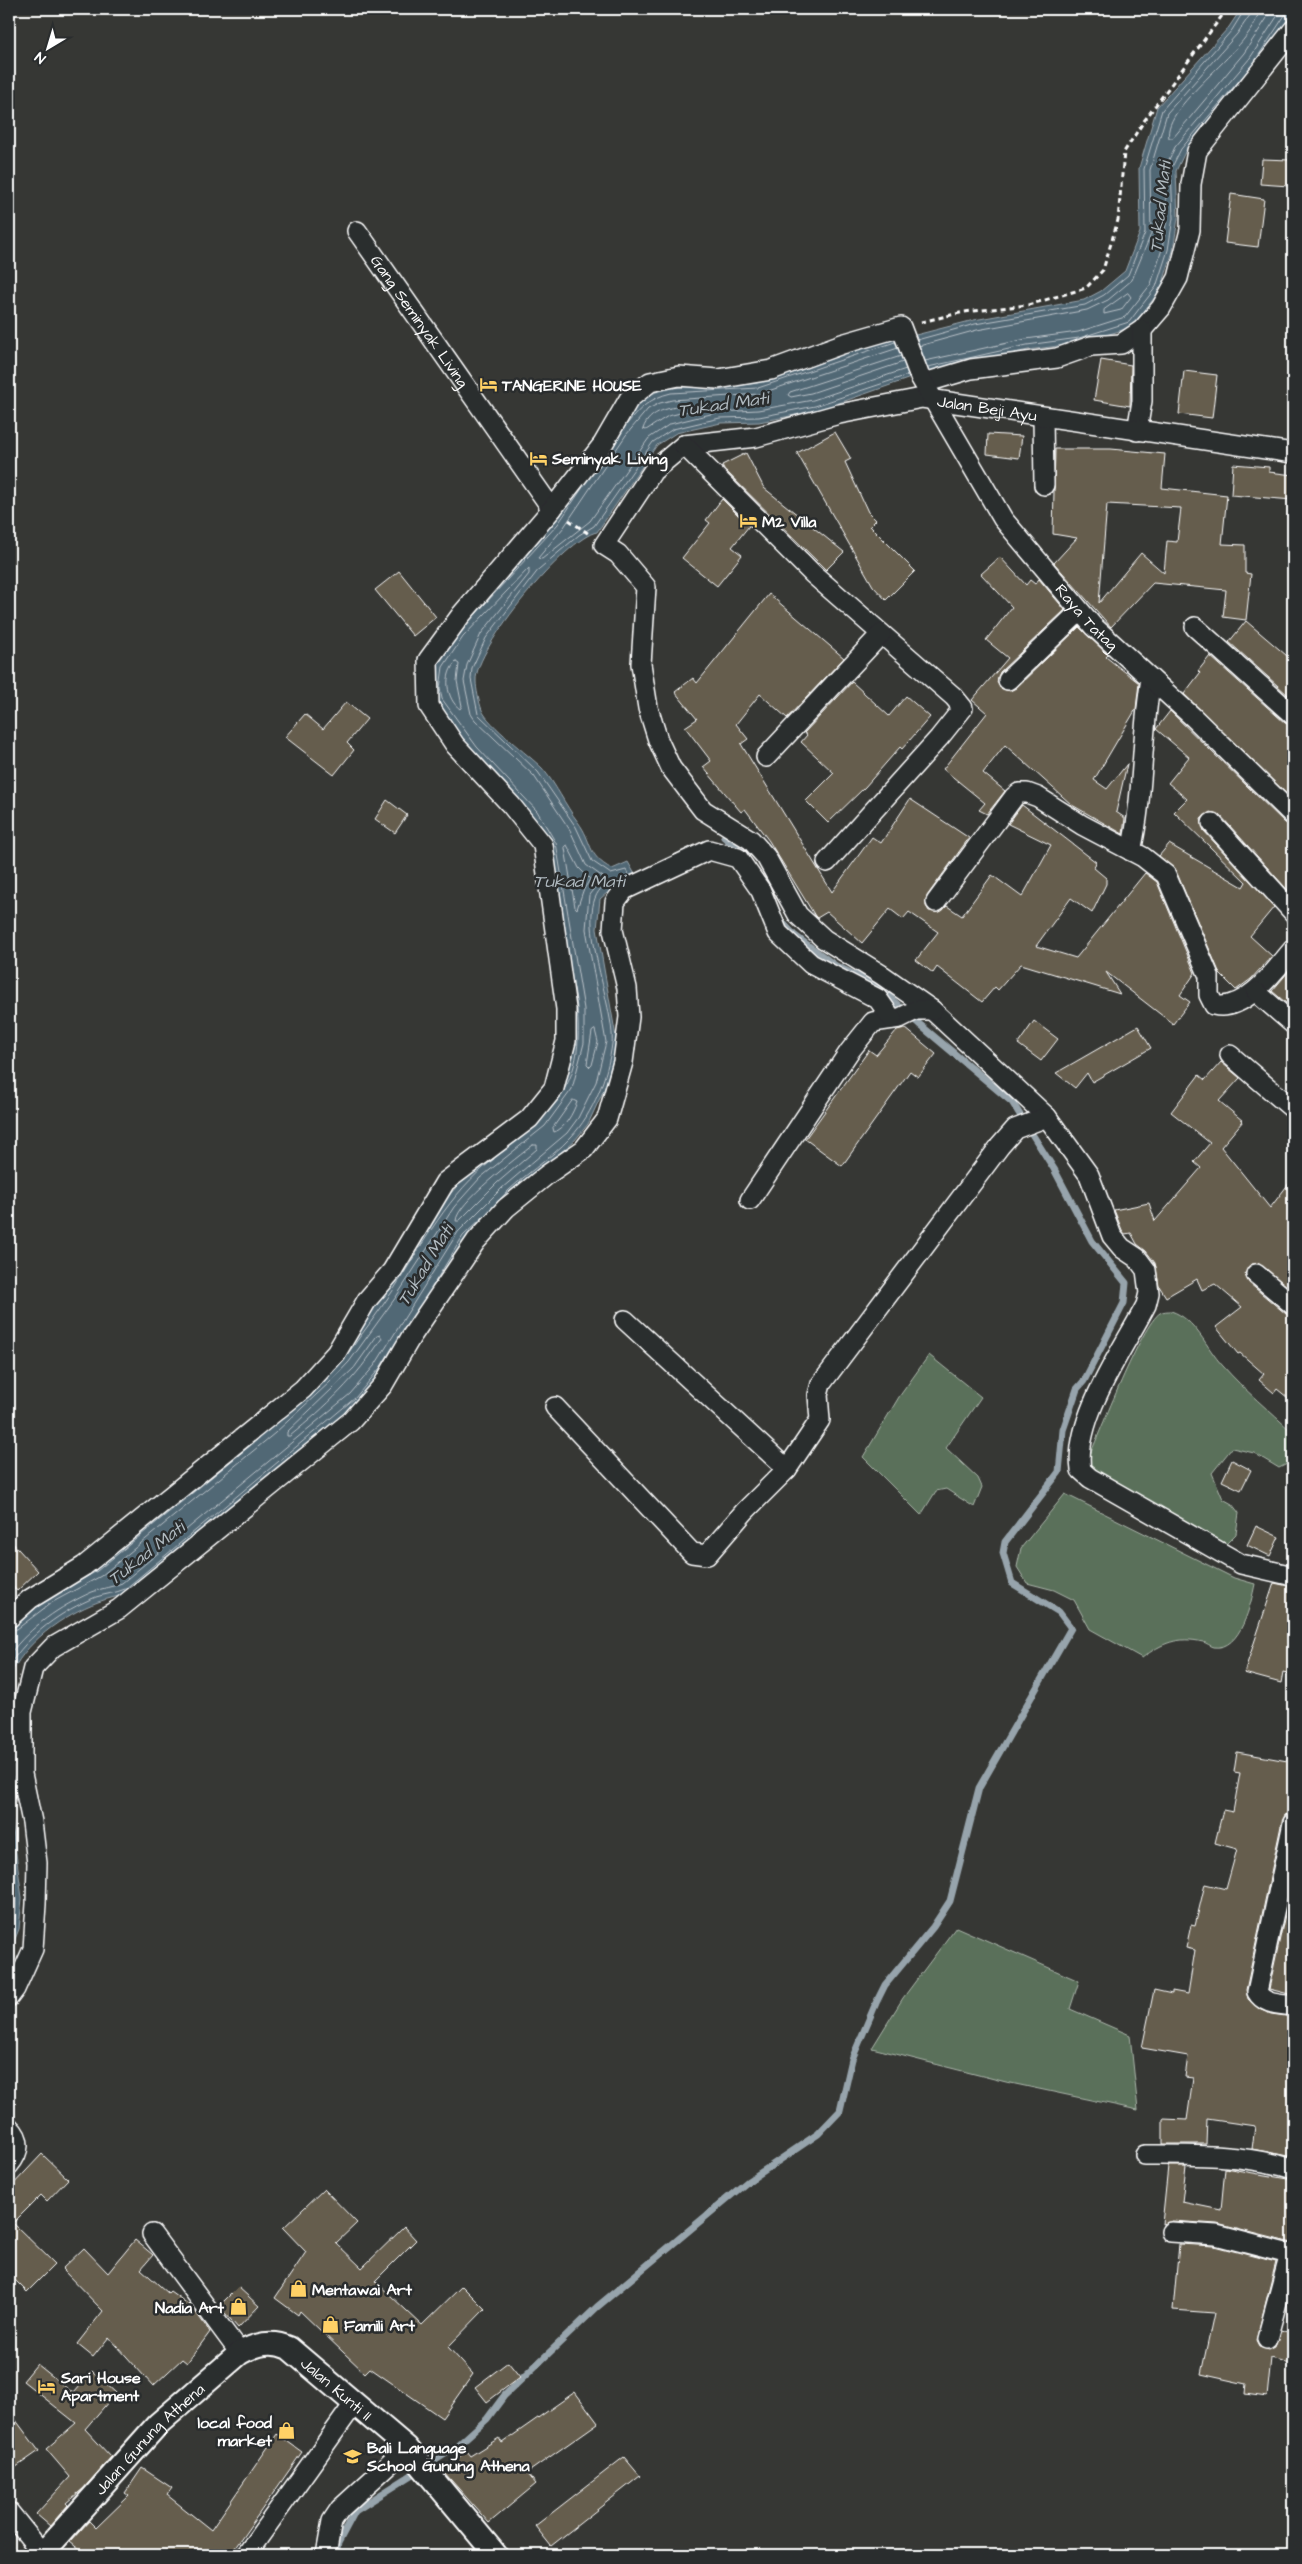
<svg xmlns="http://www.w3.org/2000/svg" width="1302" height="2564" font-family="'Architects Daughter',sans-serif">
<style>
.green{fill:#5a6f5a;stroke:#acb7ac}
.water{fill:#516775;stroke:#97a4ac}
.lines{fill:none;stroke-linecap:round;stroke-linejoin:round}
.shore{stroke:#b9c2c8;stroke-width:1}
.stream{stroke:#97a4ac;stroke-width:7}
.building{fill:#655d4d;stroke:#fff;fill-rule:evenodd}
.minor-casing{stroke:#fff;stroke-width:22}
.tertiary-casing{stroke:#fff;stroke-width:26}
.path{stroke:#fff;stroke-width:3;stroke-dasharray:5 4;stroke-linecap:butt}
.minor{stroke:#2a2d2e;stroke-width:19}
.tertiary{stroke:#2a2d2e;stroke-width:22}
.labels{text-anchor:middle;stroke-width:5;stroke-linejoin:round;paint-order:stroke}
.street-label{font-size:16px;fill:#fff;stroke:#2a2d2e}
.poi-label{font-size:16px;font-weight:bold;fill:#fff;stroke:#2a2d2e;text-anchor:start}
.water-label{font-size:18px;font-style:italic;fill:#b1bbc1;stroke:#2a2d2e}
</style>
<rect width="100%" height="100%" fill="#363734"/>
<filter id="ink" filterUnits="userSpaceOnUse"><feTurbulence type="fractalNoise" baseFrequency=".02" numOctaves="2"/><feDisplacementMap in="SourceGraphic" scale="10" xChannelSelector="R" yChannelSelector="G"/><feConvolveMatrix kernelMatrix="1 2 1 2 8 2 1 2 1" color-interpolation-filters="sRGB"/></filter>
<g filter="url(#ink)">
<g class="green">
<path d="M1171,1311C1196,1319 1206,1348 1223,1366C1244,1390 1270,1411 1293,1433V1461L1279,1468L1254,1453L1232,1448L1212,1473L1223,1499L1232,1504L1239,1513L1236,1534L1224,1546L1093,1470L1088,1459C1100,1433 1141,1325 1160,1313C1163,1311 1168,1311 1171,1311Z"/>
<path d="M929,1355L981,1397L946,1448L978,1478L982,1487L974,1507L946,1489L936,1491L921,1515L863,1457L899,1397Z"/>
<path d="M1065,1494L1234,1578L1255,1584C1251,1603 1241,1651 1214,1647C1210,1646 1207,1643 1203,1642C1178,1636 1162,1643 1142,1658L1090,1629L1074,1600L1054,1590L1027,1583L1017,1567L1021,1548Z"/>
<path d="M956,1927L1079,1981L1070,2009L1130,2035L1138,2110L1006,2082L872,2048L903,1998Z"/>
</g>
<g class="water">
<path d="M1241,9H1293V12L1259,64L1185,152L1176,171L1178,218L1173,251L1161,289L1132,327L1080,343L1028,350L922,374L816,411L759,422L721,423L676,433L657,445L597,532C567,537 474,649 476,681C476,689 479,702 482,710C488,725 529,755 542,768C556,784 565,805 578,822C593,842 586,855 612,869L628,862L637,878L619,889L615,886L600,899L597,929L617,1043L606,1085L588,1124L575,1140L526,1183L384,1371L358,1402L128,1593C118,1597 108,1598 98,1602C63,1615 23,1643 9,1679V1621L340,1355L387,1291L445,1200L472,1169L562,1084L548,857L431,703L430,671L455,630L555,521L617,428L640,400L656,392L670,388L757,383L896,337H908L974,320L1084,300L1101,291L1125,271L1140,232L1139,168L1157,107L1229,27Z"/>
<path d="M9,1801L22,1898L19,1929L9,1954Z"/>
</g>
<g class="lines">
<g class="shore">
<path d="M1259,9C1257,47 1161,104 1169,138H1173L1244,53L1273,9"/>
<path d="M1255,61L1287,12L1293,10"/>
<path d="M1128,293L1131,297L1121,310L1104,314V310Z"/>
<path d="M917,340L975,324L1085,305L1104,295L1128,275L1145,233L1144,169L1162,110L1232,30L1245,9"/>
<path d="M919,346L977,330L1087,310L1108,300L1132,280L1151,234L1150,170L1167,113L1237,34L1250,15L1251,9"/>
<path d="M898,348L759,394L672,400L660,403L648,409L626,435L564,527L538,558L542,559L590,521L649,438L670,424L719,412L758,410L813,400L906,369"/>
<path d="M901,356L790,392L788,395L791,397L811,393L903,362"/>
<path d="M925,361L1026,339L1078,332L1125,317L1151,284L1162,249L1167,218L1164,170L1175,147L1250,58L1282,9"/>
<path d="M928,367L1027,345L1079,338L1129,322L1156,287L1168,250L1173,218L1171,169L1181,149L1254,63"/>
<path d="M688,406L691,408L689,411L668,416L646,430L643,429C649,410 671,407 688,406Z"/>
<path d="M627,424C640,408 650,398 671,393L758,388L895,342"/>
<path d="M474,616L558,524L583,487"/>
<path d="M456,662L459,664L457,681L462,706L460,709C446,699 443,674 456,662Z"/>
<path d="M567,845L579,868L590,879L583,891L577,909L575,907L565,848Z"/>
<path d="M629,876L626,870L611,874L592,861L576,827L538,772L478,714L471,679L472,668L486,638L539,569L579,535L594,526L653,442L673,429L720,418L759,417L815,406L908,375"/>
<path d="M595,1030L598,1042L592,1065L590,1067L587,1064L592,1032Z"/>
<path d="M565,1088C582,1059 580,1020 574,988"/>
<path d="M573,1100L577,1102C573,1113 565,1129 554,1132L553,1128Z"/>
<path d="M533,1145H537V1149L497,1183L459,1221H456C456,1203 518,1157 533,1145Z"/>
<path d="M500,1199C521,1176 550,1160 571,1137C593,1114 608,1075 612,1044C616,1008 571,910 604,886C609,883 612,881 618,882"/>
<path d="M432,1287L463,1236L485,1215"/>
<path d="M377,1336L380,1335L382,1338C356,1379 327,1406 290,1436H287V1432L354,1368Z"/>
<path d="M349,1352C363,1332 378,1313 392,1292C423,1244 448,1194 494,1159"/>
<path d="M84,1578L97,1571L257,1440"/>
<path d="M9,1631L17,1629L51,1603L101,1576L275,1433L330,1382L349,1362L396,1297L454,1207L480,1178L545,1126L572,1089L584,1043V1009L556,843L537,811L477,747L442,699L440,688L443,667L463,637L529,568V574L481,634L467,665L464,681L471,714L475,720L534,776L570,830L586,865L603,877L589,895L586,929L606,1042L596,1082L578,1118L567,1133L502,1188L458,1232L375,1365L350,1394L122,1583C113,1587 102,1588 92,1592C59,1607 31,1626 9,1655"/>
<path d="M9,1666C28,1635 61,1611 96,1597C105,1594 116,1593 125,1589L355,1398L380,1368L396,1342"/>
<path d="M9,1833C13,1864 22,1914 9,1942"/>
</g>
<g class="stream">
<path d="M724,837L745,854"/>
<path d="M336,2555L338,2543L355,2511L456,2447L487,2419L504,2396L597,2307L747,2182L818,2134L840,2111L852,2059L876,2003L885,1985L933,1927L950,1901L979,1788L1071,1628L1059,1612L1012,1583L1003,1553L1005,1542L1059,1472L1063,1430L1077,1389L1084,1381L1124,1303L1126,1283L1092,1241L1054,1169L1012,1102L919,1024L888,996L873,984L836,966L794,935L780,920"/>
</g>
</g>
<g class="building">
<path d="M1262,159L1290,160L1289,186L1260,184Z"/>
<path d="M1231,194L1264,199L1258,247L1225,243Z"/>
<path d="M1101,360L1131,365L1130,406L1094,400Z"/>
<path d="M1184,371L1217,375L1212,418L1179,414Z"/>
<path d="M835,432L851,459L845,462L868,512L876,520L870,526L915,571L886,600L873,586L797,453Z"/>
<path d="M988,434L1022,436L1019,458L987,454Z"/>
<path d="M1055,449H1111L1165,454L1162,488L1227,495L1222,544L1245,545V573L1251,574L1246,620L1223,617L1226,590L1153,583L1111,627L1054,563L1077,538L1053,534ZM1107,504L1181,508L1177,542L1167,541L1164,573L1141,553L1099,603Z"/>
<path d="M746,453L764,488L844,552L826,570L724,469L722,465Z"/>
<path d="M1233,464L1269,467V472L1293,475V500L1231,495Z"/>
<path d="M722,499L749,526L732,547L742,555L717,586L682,558L710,523L706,520Z"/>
<path d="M1000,557L1026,585L1030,580L1035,584L1039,579L1065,610L1000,672L997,682L1000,688L1010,691L1016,688L1079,627L1108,655L1106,657L1139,683L1136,709L1094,780L1107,789L1127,764L1116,812L1125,818L1123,834L1072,805L1005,745L983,773L1005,791L987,814L979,810L985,803L943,769L987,713L972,700L1008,658L986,640L1012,607L981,574Z"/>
<path d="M399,571L436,617L413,636L375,590Z"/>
<path d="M769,594L844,658L787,718L760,694L736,724L748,739L741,744L832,892L872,837L881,843L910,799L969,838L927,896L926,906L929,911L940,912L947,906L962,916L992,875L1022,897L1051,845L1008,824L1022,805L1096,862L1094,868L1106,878V884L1092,913L1071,898L1036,946L1076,958L1145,873L1157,882L1195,973L1180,995L1190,1002L1173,1024L1106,972L1120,994L1021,964L998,990L995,987L982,1002L937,967L933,973L916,960L938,932L909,912L903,919L890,909L862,943L827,912L817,918L815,916L769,841L745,809L741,812L703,767L711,761L685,727L697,719L675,692L693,678L697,683Z"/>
<path d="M1246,621L1293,661V689L1288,695L1229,642Z"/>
<path d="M1210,656L1285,723L1293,726V800L1184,694L1200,673L1198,671Z"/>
<path d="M852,682L889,716L906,696L930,717L902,749L900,747L865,787L828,823L806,801L834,773L801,742L807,735L804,733Z"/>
<path d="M346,702L367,719L347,743L354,750L334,775L285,737L305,714L323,729Z"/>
<path d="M1170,711L1285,823L1293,826V896L1220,815L1210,812L1201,819L1204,831L1274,907L1250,936L1272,956L1251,979L1236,990L1220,974L1176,871L1159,856L1169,844L1243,887L1246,882L1174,812L1187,799L1168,783L1189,757L1156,729Z"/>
<path d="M387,800L407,815L395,833L375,819Z"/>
<path d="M1289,971L1293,975V1009L1272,991Z"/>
<path d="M1034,1021L1058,1039L1041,1061L1018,1044Z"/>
<path d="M1138,1026L1151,1048L1092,1082L1087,1073L1075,1088L1056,1073Z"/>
<path d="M905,1028L936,1054L918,1077L910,1071L842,1166L805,1139L869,1050L876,1055L897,1030Z"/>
<path d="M1221,1062L1240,1078L1219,1101L1243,1121L1221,1147L1270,1208L1293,1178V1291L1258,1263L1252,1264L1245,1273L1249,1283L1286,1314L1293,1316V1402L1277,1389L1274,1393L1259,1380L1264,1374L1240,1353L1238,1354L1216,1327L1242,1307L1215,1284L1202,1290L1197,1279L1166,1297L1159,1286L1155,1263L1146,1251L1137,1244L1131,1233L1125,1234L1122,1230L1114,1210L1149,1203L1155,1221L1201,1168L1194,1162L1210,1143L1171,1112L1199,1075L1205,1080Z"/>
<path d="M1232,1460L1251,1470L1241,1490L1222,1481Z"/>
<path d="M1256,1526L1279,1537L1270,1556L1247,1545Z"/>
<path d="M9,1539L38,1571L17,1591L9,1582Z"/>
<path d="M1274,1583L1293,1587V1675L1283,1672L1281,1683L1244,1673Z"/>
<path d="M1237,1752L1293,1762V1781L1289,1810L1293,1812L1285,1815L1282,1821L1246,1990L1248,1999L1259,2009L1271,2014L1293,2017V2157L1252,2149L1255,2126L1207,2119L1206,2144H1163V2119L1187,2120L1193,2078L1185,2077L1188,2056L1142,2048L1154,1990L1172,1994V1991L1188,1994L1195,1950L1186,1948L1191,1925L1195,1926L1205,1884L1226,1889L1237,1849L1215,1843L1223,1810L1233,1812L1240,1773L1234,1772Z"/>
<path d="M1292,1882H1293V1995L1269,1989Z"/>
<path d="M42,2154L68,2179L47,2201L41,2195L13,2223L55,2264L27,2292L9,2274V2189Z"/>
<path d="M1168,2166H1186L1182,2202L1221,2210L1225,2168L1293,2180L1292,2243L1217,2224L1172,2221L1162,2224Z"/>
<path d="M324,2189L357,2223L336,2243L362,2268L404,2227L416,2240L375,2281L422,2325L462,2286L485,2309L448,2347L473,2374L442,2418L370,2368L365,2373L300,2311L298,2315L275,2298L306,2252L283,2228Z"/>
<path d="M135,2240L153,2255L141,2269L168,2293L170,2291L192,2307L210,2332L187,2363L182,2359L153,2386L109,2337L93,2357L77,2344L103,2311L62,2269L84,2248L108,2273Z"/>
<path d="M1179,2244L1214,2246L1276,2262L1256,2341L1259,2347L1269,2350L1275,2347L1281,2330L1293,2334V2364L1271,2358L1267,2397L1245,2394L1246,2384L1201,2374L1214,2313L1173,2310Z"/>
<path d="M238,2287L259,2306L238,2328L219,2306Z"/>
<path d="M508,2362L520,2377L487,2402L475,2387Z"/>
<path d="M37,2364L73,2393L92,2371L116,2393L85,2429L111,2457L84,2488L66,2503L68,2505L50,2526L36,2514L70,2477L46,2449L76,2423L23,2381Z"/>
<path d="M575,2392L598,2423L527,2473L536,2484L489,2523L443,2471L466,2451L470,2456L499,2438L502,2443Z"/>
<path d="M9,2411L39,2451L9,2472Z"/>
<path d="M277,2434L302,2452L230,2555H86L70,2542L89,2521L96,2528L129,2496L125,2493L142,2468L172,2488L167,2495L211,2530Z"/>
<path d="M624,2457L640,2476L551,2546L535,2526Z"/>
</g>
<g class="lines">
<defs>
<g id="minor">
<path id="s1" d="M357,231L552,509"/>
<path d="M924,383L971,369L1057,358L1091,346L1121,344L1142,330L1161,308L1178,278L1190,230L1191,184L1197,151L1293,30"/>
<path d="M1043,417L1044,485"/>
<path d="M1137,431L1142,401V330"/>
<path d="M684,445L653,471L604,545L618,554L646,587L641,664L648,708L658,740L671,768L703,810L751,840L766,857L798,915L824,939L882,975L932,1010L1047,1117L1089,1175L1112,1236L1122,1248L1137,1258L1146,1270L1149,1293L1146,1305C1123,1350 1073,1419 1081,1470L1090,1478L1241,1564L1293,1576"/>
<path id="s2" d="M684,445L756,437L839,414L922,398L1293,453"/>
<path d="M684,445L813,574L954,697L963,708L939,738L827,862"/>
<path d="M1195,627L1293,715"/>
<path d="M1008,680L1080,611"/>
<path d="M766,757L881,634"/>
<path d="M1212,823L1293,912"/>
<path d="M1131,851C1144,795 1141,736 1151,679"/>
<path d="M936,902L1014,797L1019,793H1027L1038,797L1082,825L1143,857L1166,875L1209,976V995L1214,1005C1245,1013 1276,969 1293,949"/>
<path d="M1256,992L1293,1024"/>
<path d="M1230,1055L1293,1109"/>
<path d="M750,1200L849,1052L873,1022L900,1018L916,1010H932"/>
<path d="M1256,1274L1293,1305"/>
<path d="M625,1320L787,1469"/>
<path d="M555,1407L692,1553L707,1555L745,1511L787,1469L820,1420L818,1395L821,1384L1000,1146L1015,1129L1047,1117"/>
<path id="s3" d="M9,1618L30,1599L84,1566L303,1389L336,1353L367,1300L392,1271L445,1182L529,1119L554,1088L566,1041V1009L543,845L511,805L455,745L429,706L428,660L461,615L552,509L603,444L629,399L650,382L679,376L718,379L771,370L842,344L901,327L920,377L1003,519L1093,626L1194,718L1293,815"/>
<path d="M1293,1823L1257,1992C1264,2005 1281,2004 1293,2006"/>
<path d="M9,1997L15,1989L33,1949L36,1904L37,1863L32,1822L22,1774V1712L33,1668L53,1647L119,1609L351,1421L383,1385L411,1337L476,1241L506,1208L548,1174L584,1149L607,1119L623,1062L629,1017L627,988L613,930L615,902L624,890L709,850L738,858L761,891L778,933L811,964L878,999L892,1019"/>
<path d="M9,2127C22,2139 20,2152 9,2165"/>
<path d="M1145,2155C1195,2155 1245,2154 1293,2169"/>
<path d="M1171,2232L1216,2235L1293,2255"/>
<path d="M152,2234L240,2353"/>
<path d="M1267,2339L1290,2254"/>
<path d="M9,2512L42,2553"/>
<path d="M246,2555L354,2404"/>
<path d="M326,2555L332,2521L340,2509L407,2448"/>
</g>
<g id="tertiary">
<path id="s4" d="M41,2555L158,2424L240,2353C257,2344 271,2340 289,2348L407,2448L496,2555"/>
</g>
</defs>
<use href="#minor" class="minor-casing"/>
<use href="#tertiary" class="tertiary-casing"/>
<g class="path">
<path d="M921,322L964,312L1028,305L1086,288L1103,270L1118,220L1124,152L1144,121L1227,9"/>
<path d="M569,520L589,534"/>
</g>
<use href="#minor" class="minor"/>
<use href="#tertiary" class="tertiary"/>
</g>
</g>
<defs>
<symbol id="hotel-bare" viewBox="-9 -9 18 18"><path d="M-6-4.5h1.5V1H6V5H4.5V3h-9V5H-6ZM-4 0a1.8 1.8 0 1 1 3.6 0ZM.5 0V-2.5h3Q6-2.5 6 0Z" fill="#ffd166" stroke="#2a2d2e" stroke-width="2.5" paint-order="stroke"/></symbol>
<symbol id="shop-bare" viewBox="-9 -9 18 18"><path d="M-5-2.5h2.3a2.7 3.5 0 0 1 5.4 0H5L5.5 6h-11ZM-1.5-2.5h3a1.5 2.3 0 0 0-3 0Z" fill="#ffd166" stroke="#2a2d2e" stroke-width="2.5" paint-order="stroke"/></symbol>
<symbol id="school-bare" viewBox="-9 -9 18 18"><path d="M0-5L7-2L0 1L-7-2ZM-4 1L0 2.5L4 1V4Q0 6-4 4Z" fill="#ffd166" stroke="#2a2d2e" stroke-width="2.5" paint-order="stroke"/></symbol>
</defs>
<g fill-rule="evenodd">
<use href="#hotel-bare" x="476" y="372" width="25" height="25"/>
<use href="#hotel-bare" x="526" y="446" width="25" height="25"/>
<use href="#hotel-bare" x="736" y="508" width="25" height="25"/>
<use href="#shop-bare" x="286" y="2276" width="25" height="25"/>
<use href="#shop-bare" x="226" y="2294" width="25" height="25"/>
<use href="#shop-bare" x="318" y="2312" width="25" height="25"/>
<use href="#hotel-bare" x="34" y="2374" width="25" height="25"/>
<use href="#shop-bare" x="274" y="2418" width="25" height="25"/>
<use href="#school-bare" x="340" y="2444" width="25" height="25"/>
</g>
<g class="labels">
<g class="street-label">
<text dy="6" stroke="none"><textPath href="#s1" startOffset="110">Gang Seminyak Living</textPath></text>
<text dy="6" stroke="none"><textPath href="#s2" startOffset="309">Jalan Beji Ayu</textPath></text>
<text dy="6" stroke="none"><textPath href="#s3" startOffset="2206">Raya Tatag</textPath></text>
<text dy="6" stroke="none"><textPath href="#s4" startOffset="398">Jalan Kunti II</textPath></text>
<text dy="6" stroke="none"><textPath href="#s4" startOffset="159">Jalan Gunung Athena</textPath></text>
</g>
<g class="poi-label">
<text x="502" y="391">TANGERINE HOUSE</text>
<text x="552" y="464">Seminyak Living</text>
<text x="762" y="527">M2 Villa</text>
<text x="312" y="2295">Mentawai Art</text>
<text x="224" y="2313" text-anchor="end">Nadia Art</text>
<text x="344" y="2331">Famili Art</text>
<text x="61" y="2383">Sari House<tspan x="61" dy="18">Apartment</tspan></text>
<text x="272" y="2428" text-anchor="end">local food<tspan x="272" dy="18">market</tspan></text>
<text x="367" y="2453">Bali Language<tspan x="367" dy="18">School Gunung Athena</tspan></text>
</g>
<g class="water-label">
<text transform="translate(1160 207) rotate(-84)" y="6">Tukad Mati</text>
<text transform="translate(723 404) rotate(-8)" y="6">Tukad Mati</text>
<text x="579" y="887">Tukad Mati</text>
<text transform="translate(425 1265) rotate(-59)" y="6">Tukad Mati</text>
<text transform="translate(146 1553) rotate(-38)" y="6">Tukad Mati</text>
</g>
</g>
<rect width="1302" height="2564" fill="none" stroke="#2a2d2e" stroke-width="30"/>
<rect x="15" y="15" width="1272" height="2534" fill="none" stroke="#fff" stroke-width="2" filter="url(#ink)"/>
<g transform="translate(48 48) rotate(218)" stroke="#2a2d2e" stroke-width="4" paint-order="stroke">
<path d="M0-4L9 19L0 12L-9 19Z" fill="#ffffff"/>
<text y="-8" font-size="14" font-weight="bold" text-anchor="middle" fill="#ffffff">N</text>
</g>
</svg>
